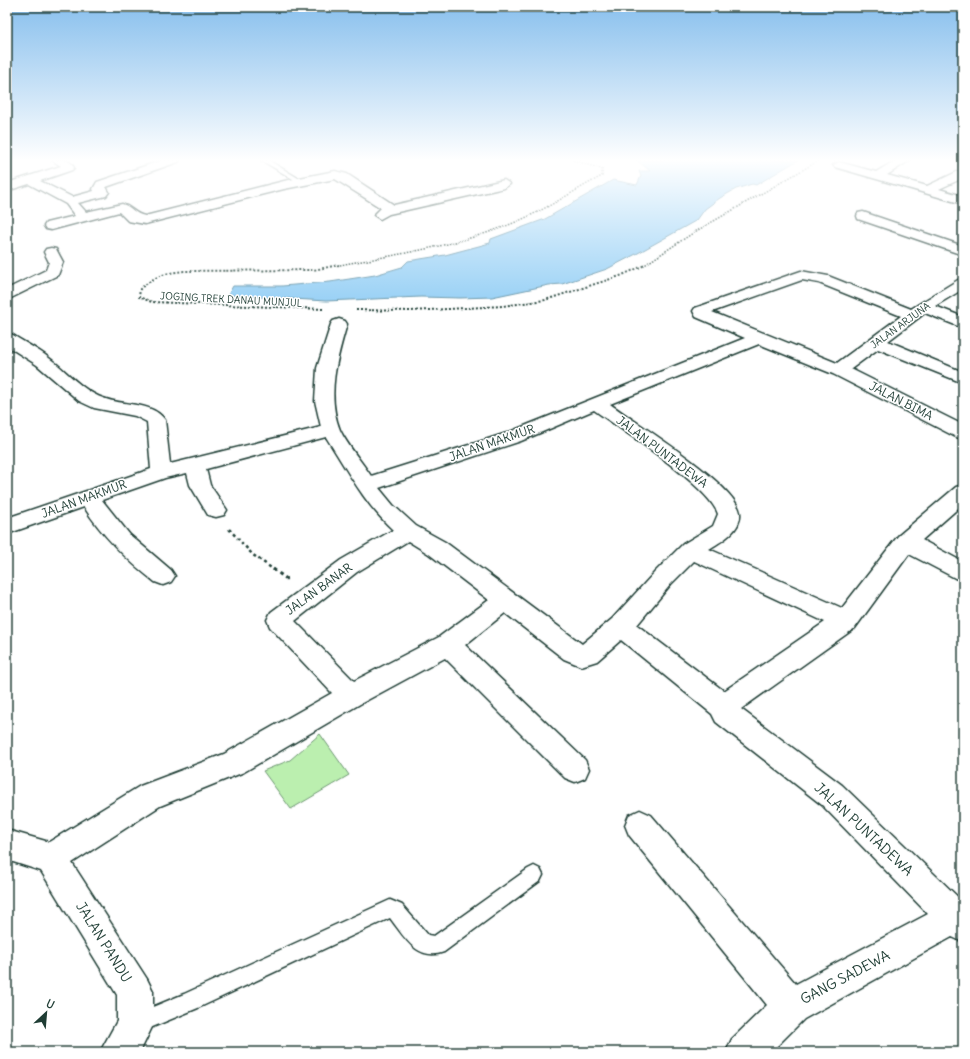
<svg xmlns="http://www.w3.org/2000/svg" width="970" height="1059" font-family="Delius,sans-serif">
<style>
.green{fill:#bbefaf;stroke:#6d9672}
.water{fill:#95cff5;stroke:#6695a8}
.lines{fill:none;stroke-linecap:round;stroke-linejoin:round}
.lane-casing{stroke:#1f3d34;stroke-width:3}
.street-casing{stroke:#1f3d34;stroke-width:3}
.path-far3{stroke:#1f3d34;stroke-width:1.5;stroke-dasharray:1.5 1.5;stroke-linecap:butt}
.path-far2{stroke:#1f3d34;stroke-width:2;stroke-dasharray:2 2;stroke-linecap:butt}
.path-far1{stroke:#1f3d34;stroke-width:2.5;stroke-dasharray:3 3;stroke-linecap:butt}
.path{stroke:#1f3d34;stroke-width:3;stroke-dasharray:3.5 3.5;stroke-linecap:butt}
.lane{fill:#fff;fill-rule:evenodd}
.street{fill:#fff;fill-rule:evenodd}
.labels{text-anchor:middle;stroke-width:3;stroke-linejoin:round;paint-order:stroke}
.far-street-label{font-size:10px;fill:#1f3d34;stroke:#fff}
.street-label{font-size:12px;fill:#1f3d34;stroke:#fff}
.near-street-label{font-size:14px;fill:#1f3d34;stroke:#fff}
</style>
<rect width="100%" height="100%" fill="#fff"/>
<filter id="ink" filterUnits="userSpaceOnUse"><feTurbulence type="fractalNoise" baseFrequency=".025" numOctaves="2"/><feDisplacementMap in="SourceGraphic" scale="8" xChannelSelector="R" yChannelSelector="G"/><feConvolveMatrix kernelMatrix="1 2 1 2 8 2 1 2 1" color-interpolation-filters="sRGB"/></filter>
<g filter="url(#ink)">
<path class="green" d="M320,734L349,775L291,809L263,771L290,760Z"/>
<path class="water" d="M637,160H798L756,185L752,184L736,189L720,198L705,209L697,220L638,253L607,269L562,284L549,285L492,297L460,298L421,297L326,301L228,295L233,286H282L330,282L375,275L402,267L408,261L445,255L490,243L491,239L545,219L613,180L637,185L641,176L639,171H650Z"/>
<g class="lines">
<defs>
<g id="lane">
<path d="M261,160H268L303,181L298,182Z"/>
<path d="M534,866L540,869L543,875L540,881L444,952C417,962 404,936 390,918L198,1008L138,1033L131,1030L128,1023L131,1016L184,994L390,900L402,905L428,935L434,936L528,869Z"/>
</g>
<g id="street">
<path d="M52,160C61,160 70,158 74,168L72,170L40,181L72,197L94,191L93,189L97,182L163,160H180L178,162L106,187L109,192L106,196L78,203L86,212L122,204C132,207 134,214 145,216L284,181L335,171L347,174L394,205L504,180L510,184L504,188L389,214L380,219L374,215L381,208L335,179L284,189L145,224L128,221L119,212L51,230L46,229L44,226L46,223L75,216L66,204L29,184L7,191V183L61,166Z"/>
<path d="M896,160H910L887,175L927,186L963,169V178L939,189L963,196V204L835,167L833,165L839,162L876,172Z"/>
<path d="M863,212L963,246V255L858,219L857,216L858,213Z"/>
<path d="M51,248L56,249L63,262L58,275L7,300V289L46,270L49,262L44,252L46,249Z"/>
<path d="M801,271L828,276L911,309L958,280L963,279V289L935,306L963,317V328L925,313L888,341L963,372V383L878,349L851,369L963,425V439L956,437L833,374L759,344L610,404C636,423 736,484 740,513C742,530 721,542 709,549L842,608L898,536L956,487L963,485V504L922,540L963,562V581L955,578L909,554L855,628L741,709L842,785L963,902V942L952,937L804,1019L771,1052H726L732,1039L767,1005L629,835L625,825L629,815L640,810L651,815L796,984L928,914L822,805L716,722L712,714L621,640L597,661L581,666L564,659L505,613L465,645L585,760L589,769L585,778L575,782L565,778L445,658L360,704L244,772L160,806L72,863L147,979L153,991V1025L140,1052H100L117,1021V995L41,871L7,860V830L49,842L140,786L224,754L332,693L270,627L267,620L271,612L341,560L393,530C364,503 347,470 326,437L206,469L210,485L227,510L224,515L216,517L208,515L190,485L187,473L165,478L102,500L130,535L171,570L175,576L171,582L163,585L155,582C127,560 103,537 84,507L7,534V518L151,469L147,422L135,416L94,408L79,401L37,365L7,346V333L13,335C25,343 38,349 49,358C67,371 81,390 103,398C122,406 152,401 165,420L170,464L321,427L315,401L317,368L331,324L333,321L339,319L345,321L347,324C337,358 326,395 340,430C347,445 362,462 371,476L507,433L745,338L696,317L693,311L695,308ZM802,280L819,283L901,316L837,363L712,312ZM594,410C622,430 709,486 718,514L713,526L683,544L655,572L612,619L582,644L445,542L416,526L393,505L379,488L521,441ZM408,541L429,554L489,600L439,637L354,681L295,621L357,572ZM694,561L825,622L724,691L637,625L671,584Z"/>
</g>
</defs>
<use href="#lane" class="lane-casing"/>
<use href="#street" class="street-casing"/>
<g class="path-far3">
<path d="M334,266C399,254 467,245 527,217C553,205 577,189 602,176V169L572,160"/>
<path d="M643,266L693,233L818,161"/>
</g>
<g class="path-far2">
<path d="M323,309L152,302L139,297L140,289C155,276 164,273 184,271L313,270L339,265"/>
<path d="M356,310L411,311L503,306L545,300L620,276L645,265"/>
</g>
<path class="path-far1" d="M229,529L253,555L274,570"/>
<path class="path" d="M273,569L288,580"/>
<use href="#lane" class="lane"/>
<use href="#street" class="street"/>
</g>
</g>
<linearGradient id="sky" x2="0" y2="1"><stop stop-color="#87bfed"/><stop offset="0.52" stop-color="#fff"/><stop offset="1" stop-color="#fff" stop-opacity="0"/></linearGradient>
<rect width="970" height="308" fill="url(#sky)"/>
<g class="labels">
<g class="far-street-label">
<text transform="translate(231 299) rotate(3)" y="4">JOGING TREK DANAU MUNJUL</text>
<text transform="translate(900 325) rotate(-36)" y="4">JALAN ARJUNA</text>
</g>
<g class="street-label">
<text transform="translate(901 401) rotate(27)" y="4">JALAN BIMA</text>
<text transform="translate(492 443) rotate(-19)" y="4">JALAN MAKMUR</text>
<text transform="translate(662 452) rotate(37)" y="4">JALAN PUNTADEWA</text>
<text transform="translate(84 499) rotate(-20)" y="4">JALAN MAKMUR</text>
<text transform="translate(319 589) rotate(-36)" y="4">JALAN BANAR</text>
</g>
<g class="near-street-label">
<text transform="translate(864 829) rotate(43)" y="5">JALAN PUNTADEWA</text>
<text transform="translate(104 942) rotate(58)" y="5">JALAN PANDU</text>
<text transform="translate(845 977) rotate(-28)" y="5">GANG SADEWA</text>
</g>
</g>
<rect width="970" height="1059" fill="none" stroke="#fff" stroke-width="24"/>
<rect x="12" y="12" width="946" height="1035" fill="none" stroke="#1f3d34" stroke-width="1.5" filter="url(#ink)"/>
<g transform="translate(46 1013) rotate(26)" stroke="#ffffff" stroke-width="3" paint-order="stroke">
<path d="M0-3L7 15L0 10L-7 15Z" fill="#1f3d34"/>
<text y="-6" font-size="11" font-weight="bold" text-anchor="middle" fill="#1f3d34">U</text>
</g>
</svg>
